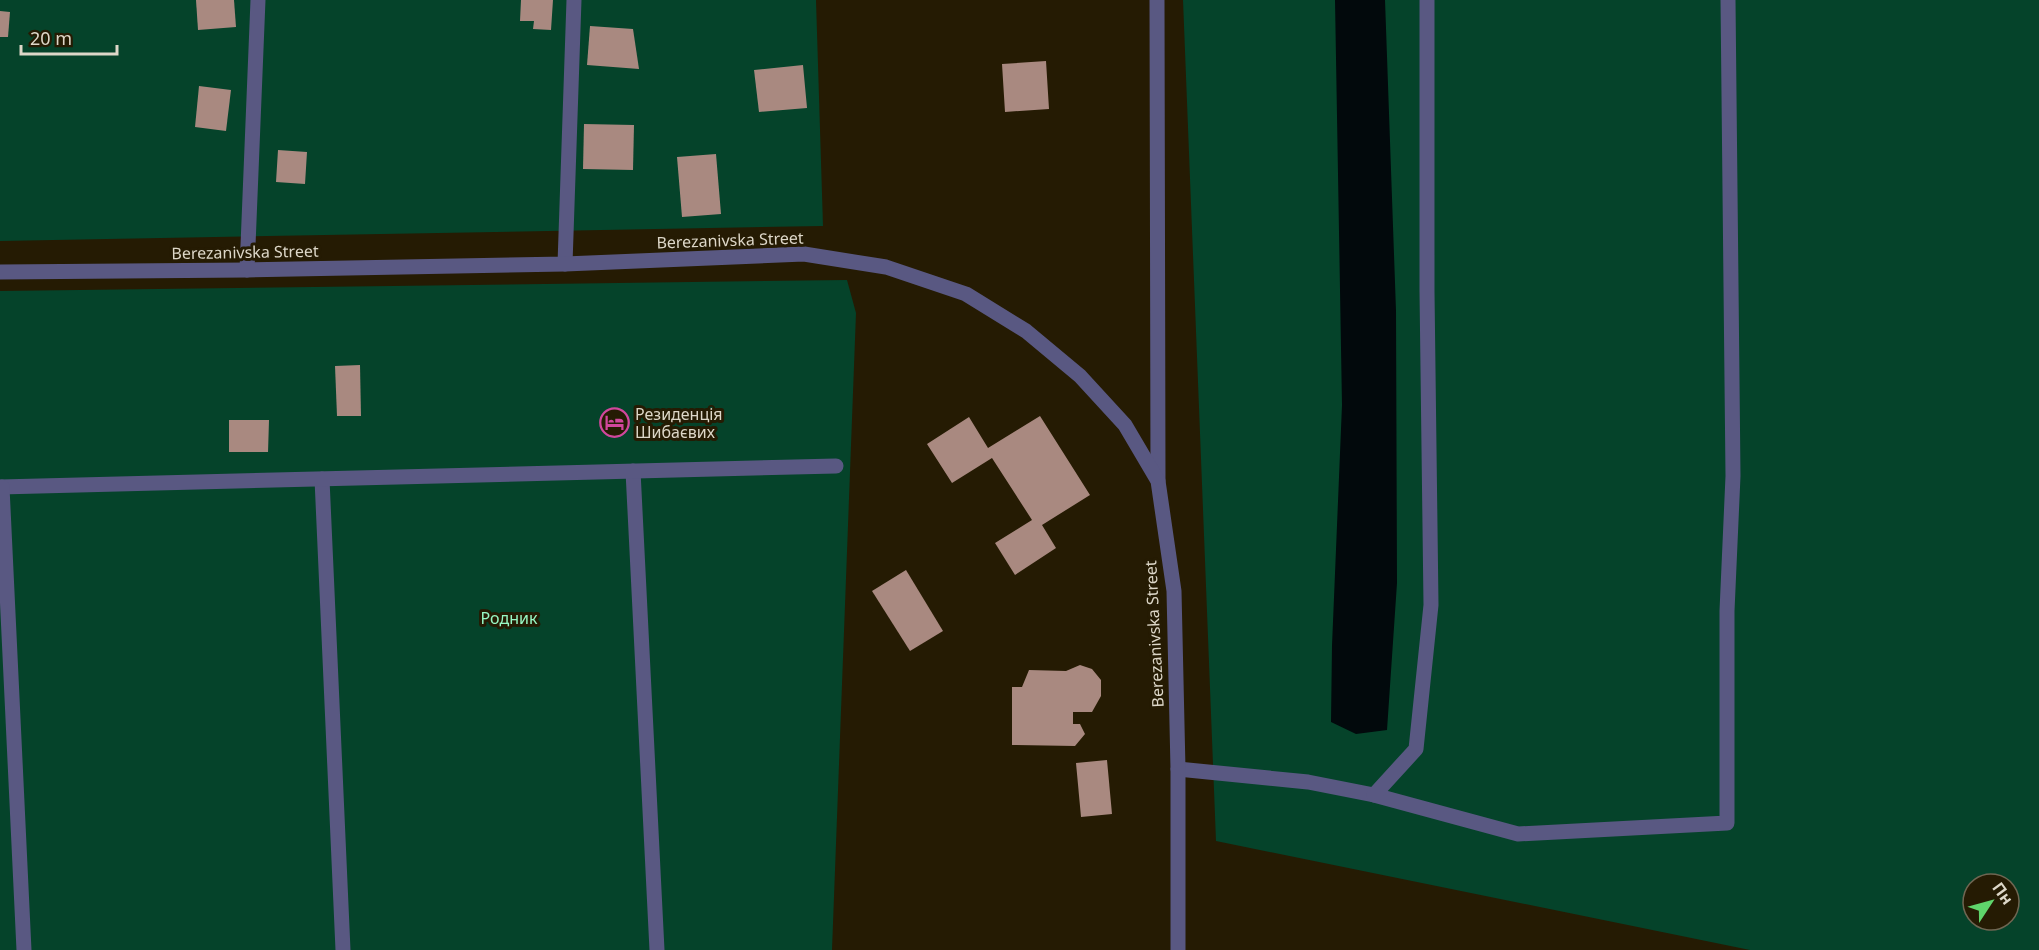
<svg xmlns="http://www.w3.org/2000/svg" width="2039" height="950" font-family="'Noto Sans',sans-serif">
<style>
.green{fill:#05432a;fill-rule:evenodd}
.water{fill:#02090c}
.building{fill:#a98980}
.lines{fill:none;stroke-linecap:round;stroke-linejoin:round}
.lane{stroke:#595882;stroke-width:15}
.street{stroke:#595882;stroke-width:15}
.labels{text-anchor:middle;stroke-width:6;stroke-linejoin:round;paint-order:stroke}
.street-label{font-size:16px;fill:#ddd7c8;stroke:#251b03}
.poi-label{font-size:16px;fill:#ddd7c8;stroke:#251b03;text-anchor:start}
.park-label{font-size:16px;fill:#97f8c4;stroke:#251b03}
</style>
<rect width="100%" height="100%" fill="#251b03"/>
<g class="green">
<path d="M0,0H816L823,226L0,241Z"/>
<path d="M1183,0H2039V950H1750L1216,841ZM1973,884H2009V920H1973Z"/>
<path d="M847,280L856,313L832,950H0V291Z"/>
</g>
<path class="water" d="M1335,0H1385L1396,311L1397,583L1387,730L1356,734L1331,722L1332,646L1342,405Z"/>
<g class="building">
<path d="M196,0H234L236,27L198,30Z"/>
<path d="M521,0H553L551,30L533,29L534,21H520Z"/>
<path d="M0,11L10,12L8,37H0Z"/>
<path d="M590,26L633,29L639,69L587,65Z"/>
<path d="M1046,61L1049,109L1005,112L1002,64Z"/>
<path d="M803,65L807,108L759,112L754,70Z"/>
<path d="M199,86L231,90L226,131L195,127Z"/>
<path d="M584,124L634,125L633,170L583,169Z"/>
<path d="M278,150L307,152L305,184L276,182Z"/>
<path d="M716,154L721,214L682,217L677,157Z"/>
<path d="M360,365L361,416H337L335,366Z"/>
<path d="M1040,416L1090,495L1042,525L1056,548L1015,575L995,543L1032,520L992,458L952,483L927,444L969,417L988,448Z"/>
<path d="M229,420H269L268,452H229Z"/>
<path d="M906,570L943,631L910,651L872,591Z"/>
<path d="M1080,665L1092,669L1101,680V696L1092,712H1073V724H1080L1085,734L1075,746L1012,745V687H1022L1029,670L1066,671Z"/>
<path d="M1107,760L1112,814L1081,817L1076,763Z"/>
</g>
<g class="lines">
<g class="lane">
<path d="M1157,0L1158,481"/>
<path d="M565,264L574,0"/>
<path d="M247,270L258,0"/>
<path d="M633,471L657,950"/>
<path d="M322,479L343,950"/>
<path d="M0,487L836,466"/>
<path d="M2,487L24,950"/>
<path d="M1178,769L1308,782L1374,795L1518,834L1727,823V611L1733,476L1728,0"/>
<path d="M1374,795L1416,749L1431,605L1427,291V0"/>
</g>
<path class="street" d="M0,272L247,270L565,264L804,254L886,267L966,294L1026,331L1080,376L1125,425L1158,481L1174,591L1178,769V950"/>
</g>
<defs>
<symbol id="hotel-ring" viewBox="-11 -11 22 22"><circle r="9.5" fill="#251b03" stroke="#d1479c" stroke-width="1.5"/><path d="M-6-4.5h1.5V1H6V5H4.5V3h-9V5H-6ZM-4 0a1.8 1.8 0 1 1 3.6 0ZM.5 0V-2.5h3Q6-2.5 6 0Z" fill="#d1479c"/></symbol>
</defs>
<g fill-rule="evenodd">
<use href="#hotel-ring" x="598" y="406" width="33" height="33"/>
</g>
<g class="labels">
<g class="street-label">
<text transform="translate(730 240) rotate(-2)" y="6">Berezanivska Street</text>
<text transform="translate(245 252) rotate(-1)" y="6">Berezanivska Street</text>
<text transform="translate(1154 634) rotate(-93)" y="6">Berezanivska Street</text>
</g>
<g class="poi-label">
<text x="635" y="420">Резиденція<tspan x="635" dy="18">Шибаєвих</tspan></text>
</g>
<g class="park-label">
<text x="509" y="624">Родник</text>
</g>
</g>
<g transform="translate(1991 902) rotate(54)"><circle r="28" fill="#251b03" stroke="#6f6652" stroke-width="1.5"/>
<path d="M0-4.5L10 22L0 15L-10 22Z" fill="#5fd56b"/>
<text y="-9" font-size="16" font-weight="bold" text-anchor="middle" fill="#ddd7c8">Пн</text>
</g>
<path d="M21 45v9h96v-9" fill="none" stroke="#ddd7c8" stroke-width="3"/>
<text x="30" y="45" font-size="18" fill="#ddd7c8" stroke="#251b03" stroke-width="4.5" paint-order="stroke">20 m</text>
</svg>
